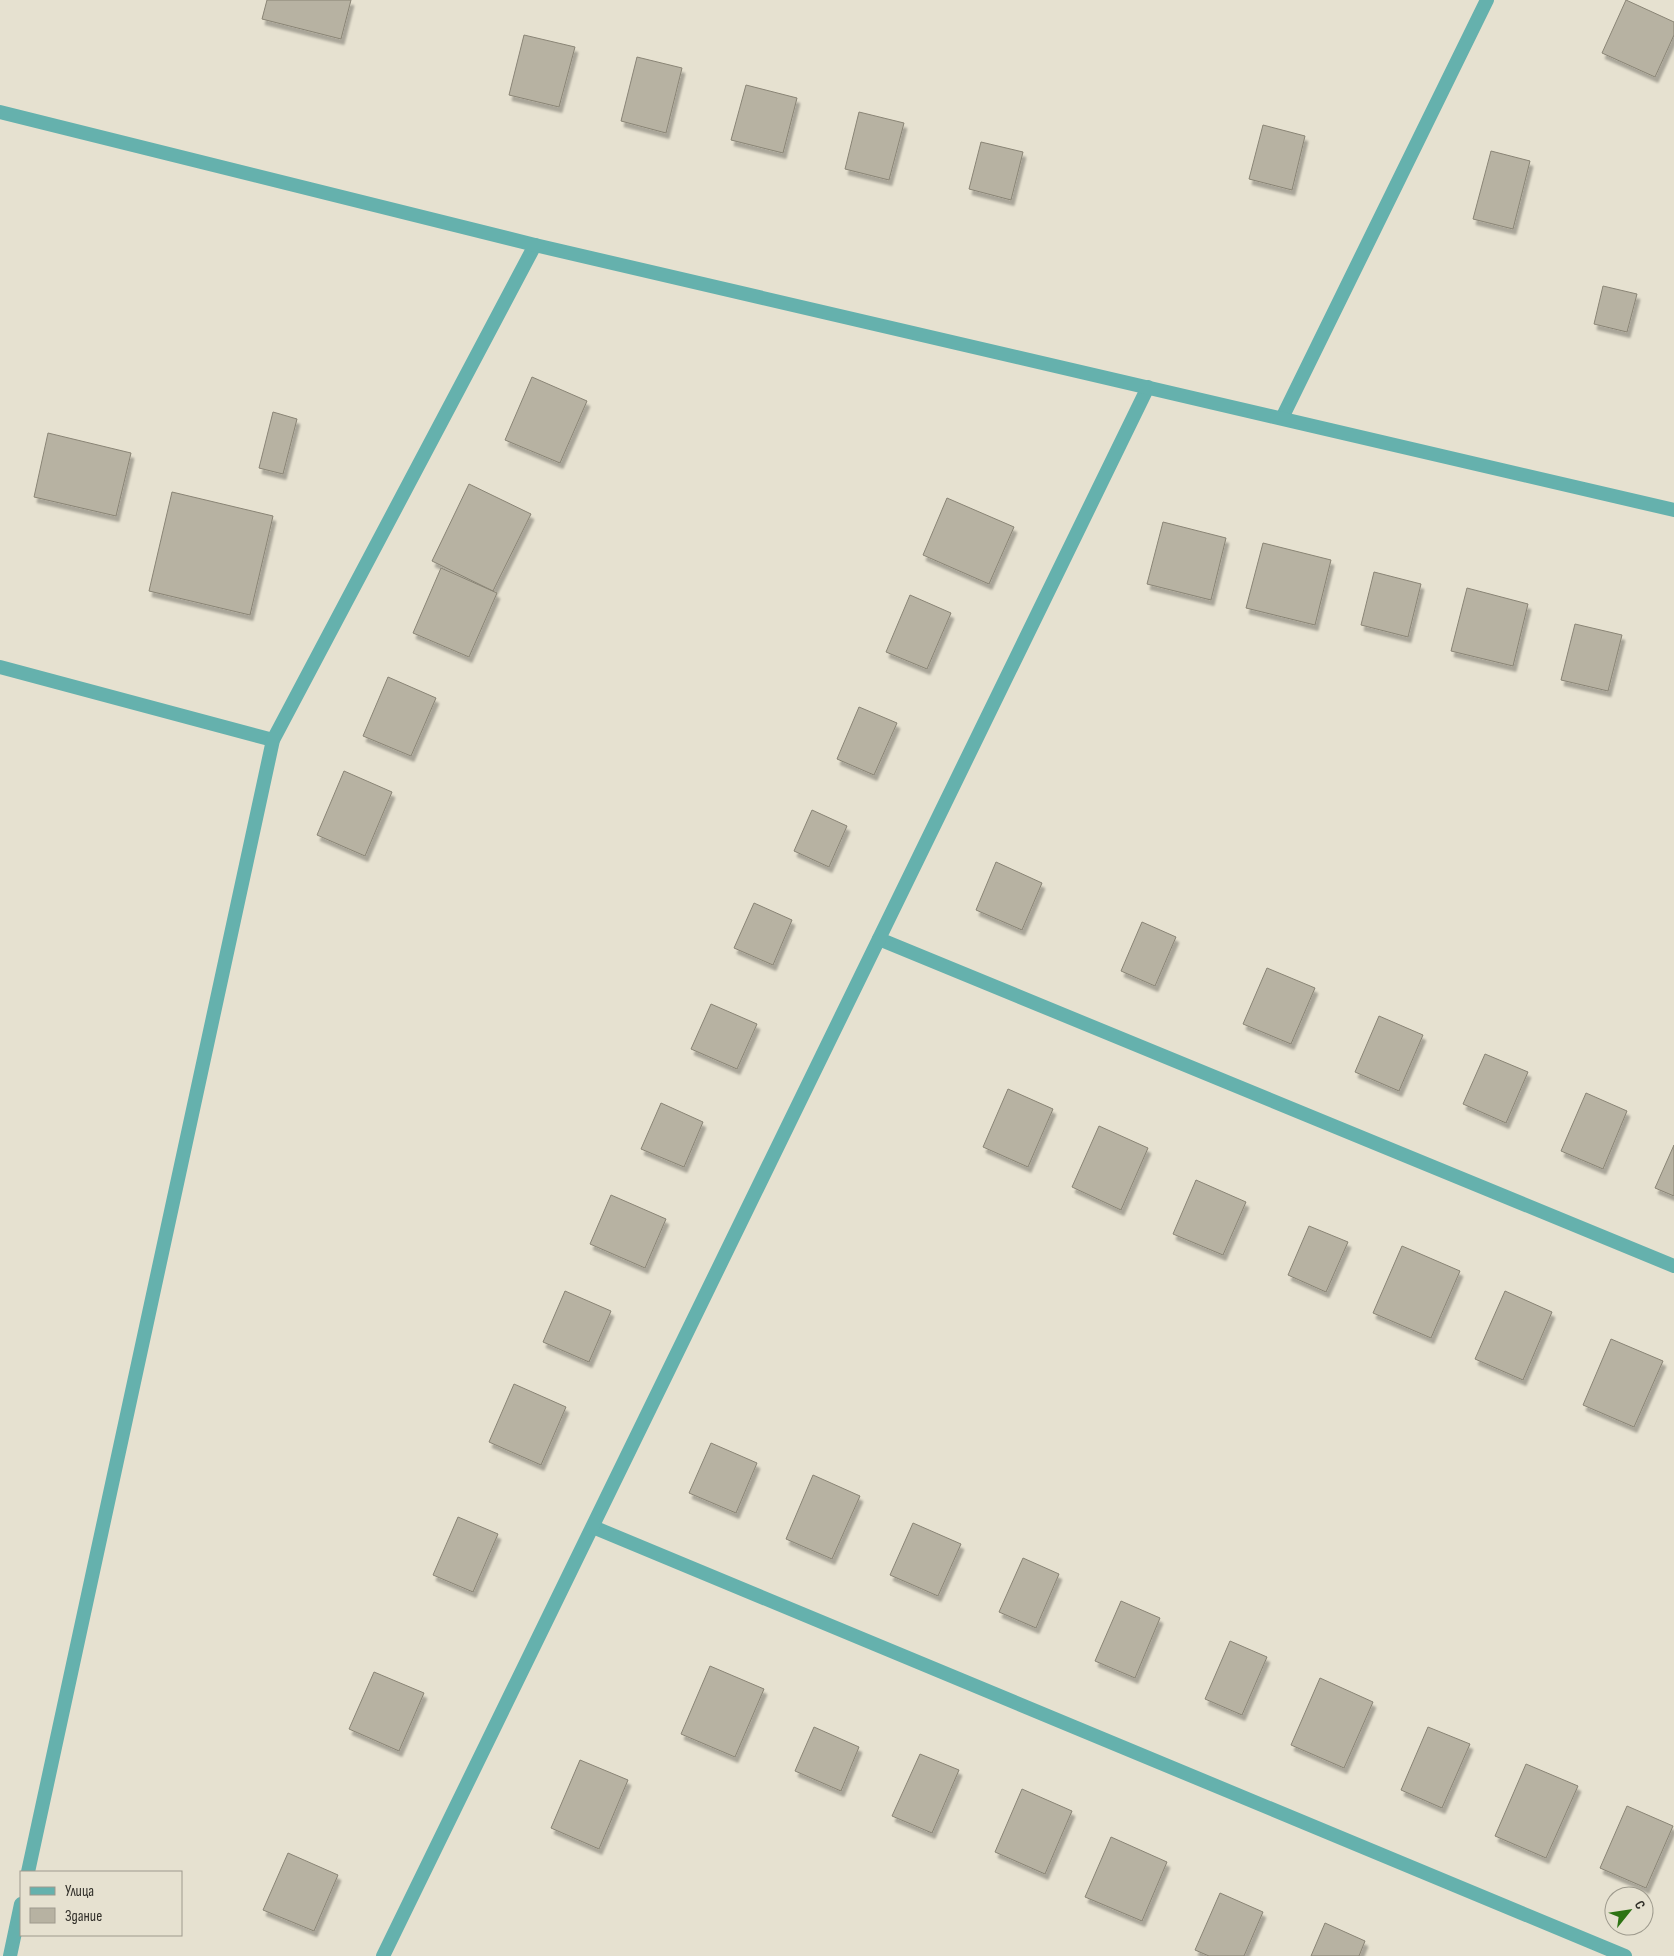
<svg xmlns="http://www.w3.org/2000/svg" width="1674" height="1956" font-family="'Sofia Sans Condensed',sans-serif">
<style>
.building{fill:#b7b2a2;stroke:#898475;filter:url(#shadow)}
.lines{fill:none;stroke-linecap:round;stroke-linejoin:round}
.minor{stroke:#65b1ad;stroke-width:14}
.tertiary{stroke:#65b1ad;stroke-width:14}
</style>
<defs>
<filter id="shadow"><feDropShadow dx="3" dy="5.5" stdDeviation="1" flood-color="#0004"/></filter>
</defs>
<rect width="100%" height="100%" fill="#e6e1d0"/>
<g class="building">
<path d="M267,0H351L341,39L262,19Z"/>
<path d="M1626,0L1674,22V35L1655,77L1602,53Z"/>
<path d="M524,35L575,47L559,107L509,95Z"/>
<path d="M637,57L682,68L666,133L621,121Z"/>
<path d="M746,85L797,98L783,153L731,140Z"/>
<path d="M859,112L904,123L889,180L845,169Z"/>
<path d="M1263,125L1305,136L1292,190L1249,179Z"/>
<path d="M981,142L1023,152L1011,200L969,189Z"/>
<path d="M1491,151L1530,161L1513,229L1473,219Z"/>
<path d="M1603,286L1637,294L1627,332L1594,324Z"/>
<path d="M532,377L587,401L560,463L505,440Z"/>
<path d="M273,412L297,419L283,474L259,468Z"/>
<path d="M48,433L131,453L116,516L34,497Z"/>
<path d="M469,484L531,514L493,591L432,561Z"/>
<path d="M172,492L273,516L250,615L149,591Z"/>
<path d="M947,498L1014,527L989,584L923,555Z"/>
<path d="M1163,522L1226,538L1211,600L1147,584Z"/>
<path d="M1263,543L1331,560L1315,625L1246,608Z"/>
<path d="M441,568L497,593L469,657L413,633Z"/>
<path d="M1374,572L1421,584L1408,637L1361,625Z"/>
<path d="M1467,588L1528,604L1513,666L1451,651Z"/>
<path d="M910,595L951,613L927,669L886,652Z"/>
<path d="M1575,624L1622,635L1608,691L1561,680Z"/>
<path d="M388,677L436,698L411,756L363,736Z"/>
<path d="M859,707L897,723L874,775L837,759Z"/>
<path d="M344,771L392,792L365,856L317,835Z"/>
<path d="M812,810L847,826L829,867L794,851Z"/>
<path d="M996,862L1042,883L1022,930L976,910Z"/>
<path d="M754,903L792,920L773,965L734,948Z"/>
<path d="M1142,922L1176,937L1155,986L1121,971Z"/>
<path d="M1267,968L1315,988L1291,1044L1243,1024Z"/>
<path d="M711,1004L757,1024L737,1069L691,1049Z"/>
<path d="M1379,1016L1423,1035L1399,1091L1355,1072Z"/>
<path d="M1485,1054L1528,1072L1506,1123L1463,1104Z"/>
<path d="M1008,1089L1053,1109L1028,1167L983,1147Z"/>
<path d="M1586,1093L1627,1111L1603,1169L1561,1151Z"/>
<path d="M661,1103L703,1122L684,1167L641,1149Z"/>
<path d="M1099,1126L1148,1148L1121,1210L1072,1187Z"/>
<path d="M1674,1145V1196L1655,1188Z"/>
<path d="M1196,1180L1246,1202L1223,1255L1173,1234Z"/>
<path d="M611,1195L666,1219L645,1268L590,1244Z"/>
<path d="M1309,1226L1348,1242L1326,1292L1288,1275Z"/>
<path d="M1402,1246L1460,1271L1431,1338L1373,1313Z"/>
<path d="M565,1291L611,1311L589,1362L543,1342Z"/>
<path d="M1505,1291L1552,1312L1523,1380L1475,1359Z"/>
<path d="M1611,1339L1663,1361L1634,1427L1583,1405Z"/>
<path d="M514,1384L566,1407L541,1465L489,1442Z"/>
<path d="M711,1443L757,1463L736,1513L689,1493Z"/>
<path d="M813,1475L860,1496L832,1559L786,1539Z"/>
<path d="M458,1517L498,1534L473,1592L433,1575Z"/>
<path d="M913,1523L961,1544L938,1596L890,1575Z"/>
<path d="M1023,1558L1059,1574L1036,1628L999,1612Z"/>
<path d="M1121,1601L1160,1618L1135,1678L1095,1661Z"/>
<path d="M1230,1641L1267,1657L1242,1715L1205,1699Z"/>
<path d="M710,1666L764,1689L735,1757L681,1734Z"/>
<path d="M374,1672L424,1693L399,1751L349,1729Z"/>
<path d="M1320,1678L1373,1702L1344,1768L1291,1745Z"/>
<path d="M814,1727L859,1747L841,1791L795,1771Z"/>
<path d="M1428,1727L1470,1744L1442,1808L1401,1790Z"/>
<path d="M920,1754L959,1770L932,1833L892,1816Z"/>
<path d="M580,1760L628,1780L599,1849L551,1828Z"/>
<path d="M1526,1764L1578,1786L1546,1858L1495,1836Z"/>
<path d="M1022,1789L1072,1811L1045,1874L995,1852Z"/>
<path d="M1627,1806L1673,1826L1646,1888L1600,1868Z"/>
<path d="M1111,1837L1167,1862L1142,1921L1085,1897Z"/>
<path d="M288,1853L338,1875L314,1931L263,1910Z"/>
<path d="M1220,1893L1263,1912L1244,1956H1209L1195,1950Z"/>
<path d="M1325,1923L1365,1941L1359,1956H1311Z"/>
</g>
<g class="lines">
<g class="minor">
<path d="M1282,418L1487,0"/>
<path d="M0,667L273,740"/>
<path d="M879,939L1674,1266"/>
<path d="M593,1527L1625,1956"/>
<path d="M28,1872L273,740L535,245"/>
<path d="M10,1956L21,1904"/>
<path d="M383,1956L1148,387"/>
</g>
<path class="tertiary" d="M0,112L535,245L1674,510"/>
</g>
<rect x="20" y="1871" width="162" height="65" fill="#e6e1d0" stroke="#9e9a8d"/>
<rect x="30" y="1887" width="25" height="8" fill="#65b1ad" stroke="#9e9a8d"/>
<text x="65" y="1896" font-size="15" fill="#312f29">Улица</text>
<rect x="30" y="1908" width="25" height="15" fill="#b7b2a2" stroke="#9e9a8d"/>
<text x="65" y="1921" font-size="15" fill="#312f29">Здание</text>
<g transform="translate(1629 1911) rotate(60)"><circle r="24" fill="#e6e1d0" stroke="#9e9a8d"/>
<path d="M0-4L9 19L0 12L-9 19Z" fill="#2d7313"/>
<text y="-8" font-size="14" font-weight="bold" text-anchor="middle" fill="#312f29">С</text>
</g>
</svg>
